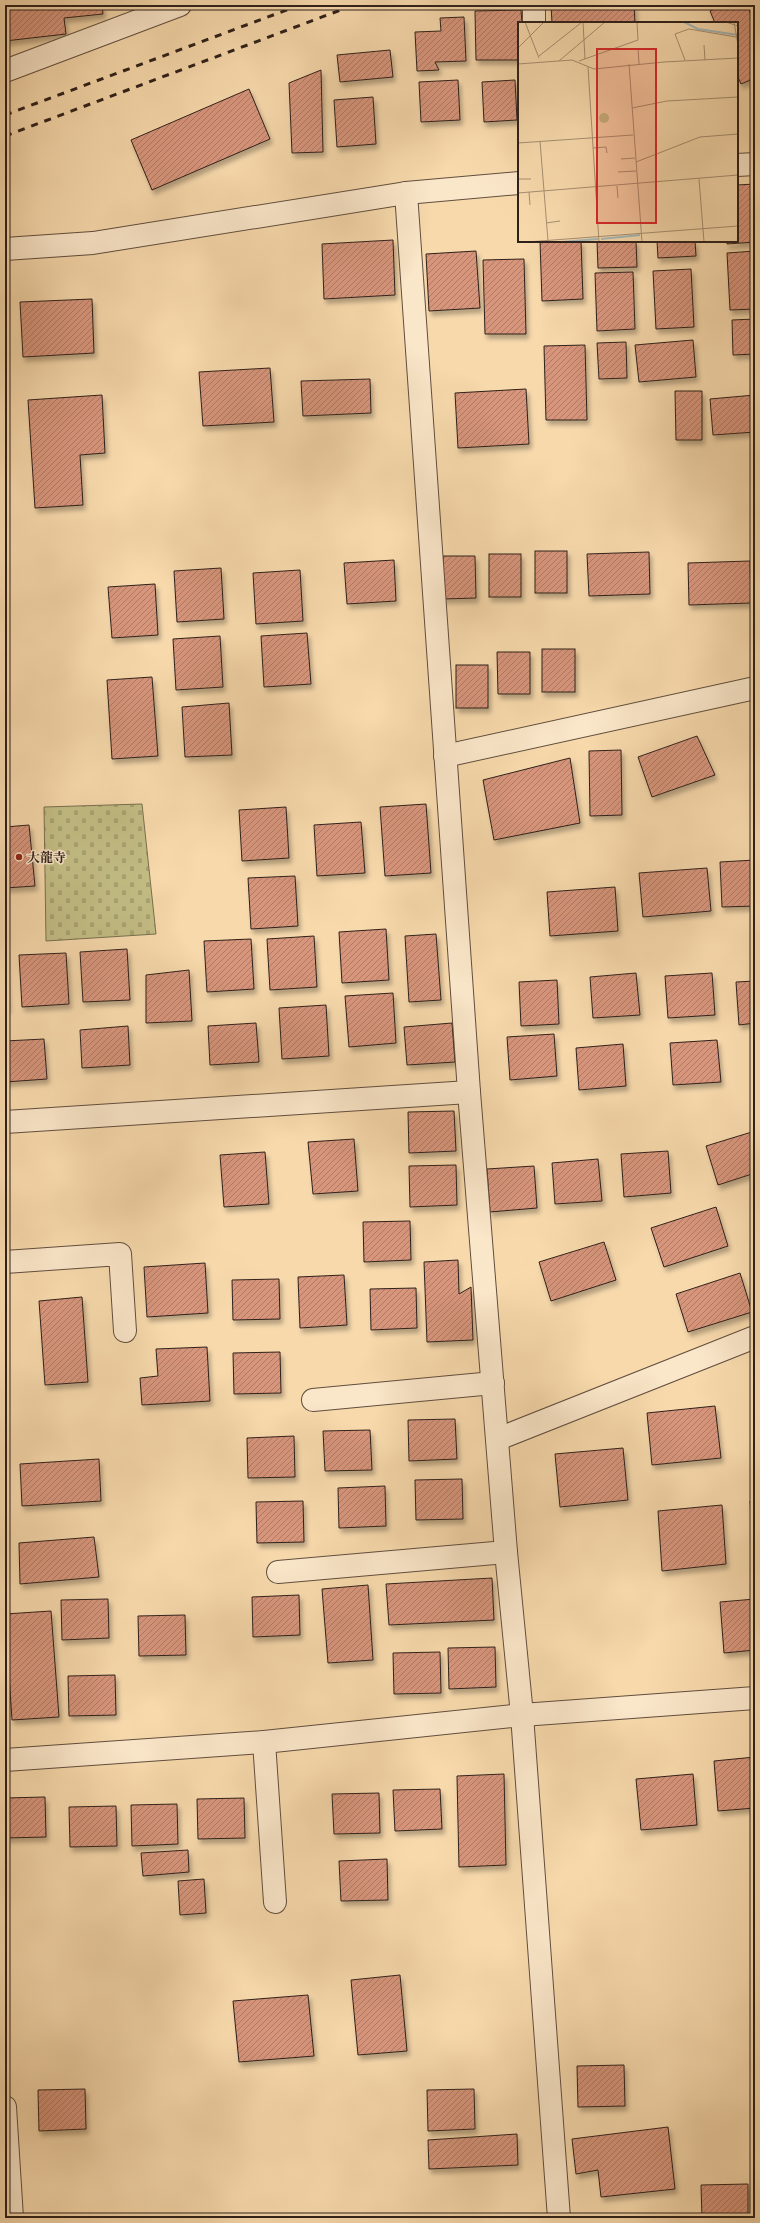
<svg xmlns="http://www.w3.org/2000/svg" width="760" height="2223" font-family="'EB Garamond','Noto Serif JP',serif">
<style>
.cemetery{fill:url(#cemetery-stones);stroke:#796f50}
.building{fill:url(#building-hatch);stroke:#2f201a;filter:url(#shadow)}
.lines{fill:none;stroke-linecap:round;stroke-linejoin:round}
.minor-casing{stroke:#614e3e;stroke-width:24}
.minor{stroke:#fae6c9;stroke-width:22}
.rail{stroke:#2f201a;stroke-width:3;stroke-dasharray:7 7;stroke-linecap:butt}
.poi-dot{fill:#8f2418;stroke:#fae6c9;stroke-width:1.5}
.labels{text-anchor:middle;stroke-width:3;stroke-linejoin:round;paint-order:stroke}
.poi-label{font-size:13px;font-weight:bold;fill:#2f201a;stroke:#fae6c9;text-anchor:start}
.inset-river{fill:none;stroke:#a3b7b6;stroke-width:2}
.inset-road{fill:none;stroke:#a78f72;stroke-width:1}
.view{fill:#d62828;fill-opacity:0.15;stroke:#d62828;stroke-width:2}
.inset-edge{fill:none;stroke:#2f201a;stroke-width:2}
</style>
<defs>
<pattern id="cemetery-stones" width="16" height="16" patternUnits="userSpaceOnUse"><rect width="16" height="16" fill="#c3be85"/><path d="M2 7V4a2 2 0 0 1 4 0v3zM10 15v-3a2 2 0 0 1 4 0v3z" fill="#a8a372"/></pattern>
<pattern id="building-hatch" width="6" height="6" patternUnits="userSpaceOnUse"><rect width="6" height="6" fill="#d7957b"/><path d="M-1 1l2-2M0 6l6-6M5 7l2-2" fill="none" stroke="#af7964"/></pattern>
<filter id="shadow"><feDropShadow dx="2.5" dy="4.5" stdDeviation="2" flood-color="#0004"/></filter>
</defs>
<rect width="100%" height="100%" fill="#f7d9ac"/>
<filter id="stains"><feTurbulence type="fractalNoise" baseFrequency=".005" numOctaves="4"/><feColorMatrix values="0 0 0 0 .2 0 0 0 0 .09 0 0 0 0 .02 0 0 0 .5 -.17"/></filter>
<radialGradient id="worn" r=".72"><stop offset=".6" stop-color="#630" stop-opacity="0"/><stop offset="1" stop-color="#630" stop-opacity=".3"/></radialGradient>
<path class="cemetery" d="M142,804L156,934L46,941L44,807Z"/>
<g class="building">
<path d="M5,5H102L103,14L64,18L66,34L5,41Z"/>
<path d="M551,5H634L635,23H552Z"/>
<path d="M724,5H747L752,17L755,16V78L741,84L737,75V23H715L710,11Z"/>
<path d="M521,10L522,23H519V60H476L475,11Z"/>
<path d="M464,17L466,61L435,62L439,70L417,71L415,32L441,31L440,18Z"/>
<path d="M390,50L393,77L340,82L337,55Z"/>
<path d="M321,70L323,152L292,153L289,83Z"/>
<path d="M458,80L460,120L421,122L419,82Z"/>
<path d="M515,80L517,120L484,122L482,82Z"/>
<path d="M249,89L270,139L152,190L131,140Z"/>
<path d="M373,97L376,144L337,147L334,100Z"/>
<path d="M755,184V242L727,244V241H737V185Z"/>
<path d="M393,240L395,295L324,299L322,244Z"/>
<path d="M540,241H581L583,299L542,301Z"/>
<path d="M597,241H636L637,267L598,268Z"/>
<path d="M657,241H695L696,256L658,258Z"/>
<path d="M476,251L480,308L429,311L426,254Z"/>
<path d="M755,251V309L730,310L727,253Z"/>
<path d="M524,259L526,334H485L483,260Z"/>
<path d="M691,269L694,327L656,329L653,271Z"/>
<path d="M633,272L635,329L597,331L595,273Z"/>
<path d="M92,299L94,353L23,357L20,302Z"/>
<path d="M755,319V354L733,355L732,320Z"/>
<path d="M693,340L696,377L639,382L635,345Z"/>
<path d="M626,342L627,378L599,379L597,343Z"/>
<path d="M585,345L587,420H546L544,346Z"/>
<path d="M270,368L274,422L203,426L199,372Z"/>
<path d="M370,379L371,413L303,416L301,381Z"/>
<path d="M526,389L529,444L458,448L455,393Z"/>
<path d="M675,391H702V440H676Z"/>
<path d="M102,395L105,453L80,455L83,505L35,508L28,400Z"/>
<path d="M755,395V432L713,435L710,399Z"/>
<rect x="535" y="551" width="32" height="42"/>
<path d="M649,552L650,594L589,596L587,554Z"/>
<rect x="489" y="554" width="32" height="43"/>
<path d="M443,556H475L476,598L443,599Z"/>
<path d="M394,560L396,601L347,604L344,563Z"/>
<path d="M750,561L751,603L689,605L688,563Z"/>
<path d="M221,568L224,619L177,622L174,571Z"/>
<path d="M300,570L303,621L256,624L253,573Z"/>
<path d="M155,584L158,635L112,638L108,587Z"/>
<path d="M307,633L311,684L264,687L261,636Z"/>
<path d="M220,636L223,687L176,690L173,639Z"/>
<rect x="542" y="649" width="33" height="43"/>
<path d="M497,652H530V694H498Z"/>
<rect x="456" y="665" width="32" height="43"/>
<path d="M152,677L158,756L112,759L107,680Z"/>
<path d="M229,703L232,755L185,757L182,707Z"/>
<path d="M697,736L715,775L652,797L638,757Z"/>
<path d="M621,750L622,815L590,816L589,751Z"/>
<path d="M570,758L580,823L494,840L483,780Z"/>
<path d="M426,804L431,873L385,876L380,807Z"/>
<path d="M286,807L289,858L242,861L239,810Z"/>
<path d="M361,822L365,873L317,876L314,825Z"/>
<path d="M29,825L35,886L5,888V827Z"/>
<path d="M755,860V906L722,907L720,862Z"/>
<path d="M707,868L711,911L643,917L639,873Z"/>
<path d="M295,876L298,926L251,929L248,878Z"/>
<path d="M615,887L618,931L550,936L547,892Z"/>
<path d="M386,929L389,980L342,983L339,932Z"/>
<path d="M436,934L441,1000L409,1002L405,936Z"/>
<path d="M314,936L317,987L270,990L267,939Z"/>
<path d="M251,939L254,989L207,992L204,941Z"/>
<path d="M127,949L130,1000L83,1002L80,952Z"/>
<path d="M66,953L69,1004L22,1007L19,955Z"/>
<path d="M5,957L8,1008L5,1009Z"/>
<path d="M189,970L192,1021L146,1023V975Z"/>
<path d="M636,973L640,1015L593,1018L590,977Z"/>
<path d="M712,973L715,1015L668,1018L665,976Z"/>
<path d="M557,980L559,1024L521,1026L519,982Z"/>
<path d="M755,981V1023L739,1025L736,982Z"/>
<path d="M393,993L396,1043L349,1047L345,996Z"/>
<path d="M326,1005L329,1056L282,1059L279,1008Z"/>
<path d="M256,1023L259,1062L210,1065L208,1026Z"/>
<path d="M452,1023L455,1062L407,1065L404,1027Z"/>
<path d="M128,1026L130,1065L82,1068L80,1030Z"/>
<path d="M554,1034L557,1076L510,1080L507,1037Z"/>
<path d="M44,1039L47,1079L5,1082V1041Z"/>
<path d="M717,1040L721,1082L673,1085L670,1043Z"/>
<path d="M623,1044L626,1086L579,1090L576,1048Z"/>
<path d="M454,1111L456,1151L409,1153L408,1112Z"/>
<path d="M755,1131V1173L718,1185L706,1146Z"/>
<path d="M354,1139L358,1191L313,1194L308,1142Z"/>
<path d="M668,1151L671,1193L624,1197L621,1154Z"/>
<path d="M265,1152L269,1204L224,1207L220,1155Z"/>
<path d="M598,1159L602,1201L555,1204L552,1163Z"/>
<path d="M456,1165L457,1205L410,1207L409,1166Z"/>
<path d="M534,1166L537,1208L490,1212L487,1169Z"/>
<path d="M716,1207L728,1246L664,1267L651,1228Z"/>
<path d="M410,1221L411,1260L364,1262L363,1222Z"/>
<path d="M604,1242L616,1280L551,1301L539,1262Z"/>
<path d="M458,1260L459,1294L471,1287L473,1340L427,1342L424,1262Z"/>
<path d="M205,1263L208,1313L147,1317L144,1267Z"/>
<path d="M740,1273L752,1312L688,1332L676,1294Z"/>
<path d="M344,1275L347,1325L300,1328L298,1277Z"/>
<path d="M279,1279L280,1319L233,1320L232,1280Z"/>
<path d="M416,1288L417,1328L371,1330L370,1289Z"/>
<path d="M82,1297L88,1382L45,1385L39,1301Z"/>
<path d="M207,1347L210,1401L142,1405L140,1378L158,1376L156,1349Z"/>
<path d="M280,1352L281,1393L234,1394L233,1353Z"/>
<path d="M715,1406L721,1458L652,1465L647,1413Z"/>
<path d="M455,1419L457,1459L409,1461L408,1420Z"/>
<path d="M370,1430L372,1470L325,1471L323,1431Z"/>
<path d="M294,1436L295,1477L248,1478L247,1438Z"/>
<path d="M623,1448L628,1500L560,1507L555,1454Z"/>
<path d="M99,1459L101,1501L22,1506L20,1464Z"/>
<path d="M462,1479L463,1519L416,1520L415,1480Z"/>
<path d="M385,1486L386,1526L339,1528L338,1488Z"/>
<path d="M303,1501L304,1542L257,1543L256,1502Z"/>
<path d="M750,1501H755V1552H754Z"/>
<path d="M722,1505L726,1564L662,1571L658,1511Z"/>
<path d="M94,1537L99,1577L20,1584L19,1543Z"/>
<path d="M492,1578L494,1620L389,1625L386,1584Z"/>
<path d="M368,1585L373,1660L328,1663L322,1589Z"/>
<path d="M299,1595L300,1635L253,1637L252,1597Z"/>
<path d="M108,1599L109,1638L62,1640L61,1600Z"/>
<path d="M755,1599V1650L724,1653L720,1602Z"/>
<path d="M51,1611L59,1717L12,1720L5,1614Z"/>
<path d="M185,1615L186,1655L139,1656L138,1616Z"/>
<path d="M495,1647L496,1687L449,1689L448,1648Z"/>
<path d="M440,1652L441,1693L394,1694L393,1653Z"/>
<path d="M115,1675L116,1715L69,1716L68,1676Z"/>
<path d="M755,1757V1808L718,1811L714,1761Z"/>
<path d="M504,1774L506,1865L459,1867L457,1776Z"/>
<path d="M693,1774L697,1825L641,1830L636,1779Z"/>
<path d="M440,1789L442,1829L395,1831L393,1790Z"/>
<path d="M379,1793L380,1833L334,1834L332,1794Z"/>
<path d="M45,1797L46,1837L5,1838V1798Z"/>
<path d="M244,1798L245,1838L198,1839L197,1799Z"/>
<path d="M177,1804L178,1844L132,1846L131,1805Z"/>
<path d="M116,1806L117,1846L70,1847L69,1807Z"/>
<path d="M188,1850L189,1872L143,1876L141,1853Z"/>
<path d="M387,1859L388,1900L341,1901L339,1861Z"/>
<path d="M204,1879L206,1913L180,1915L178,1881Z"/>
<path d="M400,1975L407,2051L358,2055L351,1980Z"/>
<path d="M308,1995L314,2056L239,2062L233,2001Z"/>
<path d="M624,2065L625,2106L578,2107L577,2066Z"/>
<path d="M85,2089L86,2129L39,2131L38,2090Z"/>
<path d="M474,2089L475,2129L428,2131L427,2090Z"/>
<path d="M668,2127L675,2189L601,2197L598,2170L576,2174L572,2139Z"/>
<path d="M517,2134L518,2165L429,2169L428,2140Z"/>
<path d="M748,2184V2218H702L701,2185Z"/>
</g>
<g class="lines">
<defs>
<g id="minor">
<path d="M534,5V23"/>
<path d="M5,71L180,5"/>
<path d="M737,165L755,164"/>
<path d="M406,193L469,1092L506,1552L522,1715L559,2218"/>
<path d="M5,249L93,243L406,193L519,183"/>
<path d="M445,756L755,688"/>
<path d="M5,1122L469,1092"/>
<path d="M5,1262L120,1254L125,1331"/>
<path d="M313,1400L493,1383"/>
<path d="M498,1439L755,1337"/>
<path d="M278,1572L506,1552"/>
<path d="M264,1742L275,1902"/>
<path d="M5,1760L264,1742L522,1715L755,1698"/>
<path d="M5,2107L12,2218"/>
</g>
</defs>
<use href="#minor" class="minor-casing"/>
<use href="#minor" class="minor"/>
<g class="rail">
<path d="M5,115L300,5"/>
<path d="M5,136L354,5"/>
</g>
</g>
<circle class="poi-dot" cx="19" cy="857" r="4"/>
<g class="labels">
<g class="poi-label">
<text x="27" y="862">大龍寺</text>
</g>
</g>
<g transform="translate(518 22)">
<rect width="220" height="220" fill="#f7d9ac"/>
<path d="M81 96a5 5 0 1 1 10 0a5 5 0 1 1-10 0Z" fill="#c3be85"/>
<path class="inset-river" d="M166,0L180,7L220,13M83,217L122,213M43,220L80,217"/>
<path class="inset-road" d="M7,0L21,36M65,0L67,37M208,0L220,4M216,0L220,23M186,23L187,38M0,26L26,0M120,26L121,42M21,34L64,0M167,38L157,12L171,7L218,15M41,39L87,0M61,39L120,18L119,0M0,42L54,38L76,47L146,40L220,36M111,42L124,220M70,45L81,220M114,86L149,79L220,75M22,119L30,219M0,121L115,113M75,126L88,125L89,131M103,137L117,136M118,140L182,115L220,112M100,150L118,149M0,157H13M181,157L186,220M99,164L100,176M11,170L12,183M0,171L220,153M28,201L42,199M9,220L220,204"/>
<path class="view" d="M79,27H138V201H79Z"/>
<rect width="220" height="220" class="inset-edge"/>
</g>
<rect width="760" height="2223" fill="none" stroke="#f7d9ac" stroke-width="20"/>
<rect x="6" y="6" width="748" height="2211" fill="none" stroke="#2f201a" stroke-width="2"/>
<rect x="10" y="10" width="740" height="2203" fill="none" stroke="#2f201a"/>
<rect width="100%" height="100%" filter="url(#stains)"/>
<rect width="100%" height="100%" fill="url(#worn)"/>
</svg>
